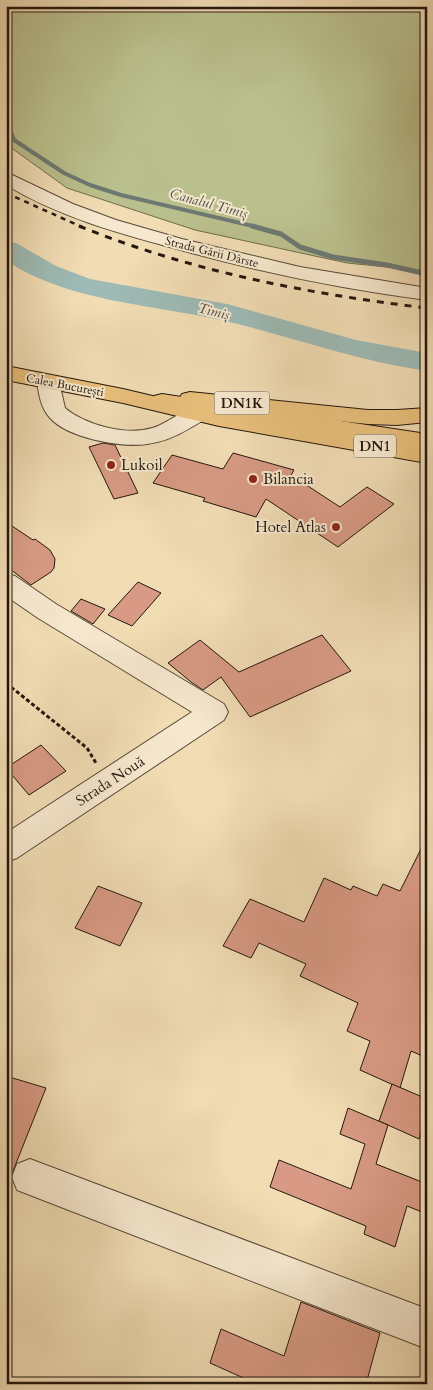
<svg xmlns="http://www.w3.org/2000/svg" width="433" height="1390" font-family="Cardo,serif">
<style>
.green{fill:#bac08d;stroke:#6f6c4e}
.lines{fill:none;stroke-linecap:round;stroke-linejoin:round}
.stream-far1{stroke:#6d7973;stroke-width:4}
.stream{stroke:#6d7973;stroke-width:5}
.river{fill:#9dbab5;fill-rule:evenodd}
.building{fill:#d89a84;stroke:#24170f}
.minor-casing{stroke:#574838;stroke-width:2}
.major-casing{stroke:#24170f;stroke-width:2}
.highway-casing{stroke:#24170f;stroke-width:2}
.path-far1{stroke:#24170f;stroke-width:3;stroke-dasharray:4 2.5;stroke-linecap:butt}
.path{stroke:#24170f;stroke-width:4;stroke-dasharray:5 3;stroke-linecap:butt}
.minor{fill:#f6e8ce;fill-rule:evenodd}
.major{fill:#e8be7a;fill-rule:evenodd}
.highway{fill:#e8be7a;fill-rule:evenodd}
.rail-far1{stroke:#24170f;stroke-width:2.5;stroke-dasharray:5 5;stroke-linecap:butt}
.rail{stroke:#24170f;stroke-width:3;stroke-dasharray:7 7;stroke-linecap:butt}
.poi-dot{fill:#8f2418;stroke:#f6e8ce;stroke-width:2}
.labels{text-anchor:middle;stroke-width:4;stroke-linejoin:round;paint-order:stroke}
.far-street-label{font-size:12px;fill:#24170f;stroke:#f6e8ce}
.far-water-label{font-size:14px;font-style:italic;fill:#4e5049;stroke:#f6e8ce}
.shield{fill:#f6e8ce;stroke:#635648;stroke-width:1}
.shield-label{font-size:14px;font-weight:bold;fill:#24170f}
.poi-label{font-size:15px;fill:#24170f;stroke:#f6e8ce;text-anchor:start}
.street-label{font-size:15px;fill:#24170f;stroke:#f6e8ce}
</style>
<rect width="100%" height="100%" fill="#f1dcb4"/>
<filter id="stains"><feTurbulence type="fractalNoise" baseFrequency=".004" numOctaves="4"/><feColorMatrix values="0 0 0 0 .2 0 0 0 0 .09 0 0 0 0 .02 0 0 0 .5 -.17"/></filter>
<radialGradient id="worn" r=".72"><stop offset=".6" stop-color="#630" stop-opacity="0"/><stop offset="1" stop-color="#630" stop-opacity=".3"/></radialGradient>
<path class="green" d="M6,6H427V271L347,263L195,230L67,188L6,144Z"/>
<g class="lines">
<path class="stream-far1" d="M6,119L14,140L64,173L90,185L121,195L257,227"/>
<path class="stream" d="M252,226L281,234L300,247L333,257L387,265L427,274"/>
<path class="river" d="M6,241L16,243L56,266L90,279L227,304L356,340L427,353V371C356,361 290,336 221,320C148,304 71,302 6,261Z"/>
</g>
<g class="building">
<path d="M103,443L115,445L138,493L114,499L89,447Z"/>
<path d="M233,453L294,470L291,475L340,507L367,487L394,504L338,547L266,499L256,517L203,501L205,498L153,483L172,455L223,469Z"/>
<path d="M6,522L33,540L35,539L50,550L55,559L54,568L51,572L31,585L6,566Z"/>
<path d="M138,582L161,593L132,626L108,615Z"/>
<path d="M81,599L105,609L93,624L71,611Z"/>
<path d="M322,635L351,671L250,717L221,677L203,690L191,682L168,663L200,640L239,672Z"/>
<path d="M41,745L66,771L29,795L6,768Z"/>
<path d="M427,837V1058L411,1051L400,1088L360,1070L370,1041L347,1031L358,1003L300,976L306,964L259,943L251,958L223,946L250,899L304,922L324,878L351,890L353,886L377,896L383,884L400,891Z"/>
<path d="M98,886L142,903L120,946L75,928Z"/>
<path d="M6,1076L46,1088L7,1186H6Z"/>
<path d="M392,1084L427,1099V1129L423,1127L419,1139L379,1121Z"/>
<path d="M348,1108L388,1125L376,1164L427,1184V1214L407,1206L395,1247L364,1234L366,1226L270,1187L279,1160L351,1189L365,1144L340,1134Z"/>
<path d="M301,1302L380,1333L366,1384H257L210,1363L221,1329L284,1356Z"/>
</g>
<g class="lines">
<defs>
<g id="minor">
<path d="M6,172L73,204L116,220L182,239L300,267L427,288V300C342,289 259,272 177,249C118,233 59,217 6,185Z"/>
<path d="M48,375L56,377L59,382L65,408C85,425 127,436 152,428C171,423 185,404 205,409L208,414C204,421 197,424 190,428C177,436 163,442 147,444C121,448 68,438 50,418C41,408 39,395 37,382L40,377Z"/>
<path d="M6,574L15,576L56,604L224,704L228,712L224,720L17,858L6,862V833L192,712L38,618L6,596Z"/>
<path d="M30,1159L427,1309V1349L17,1190L12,1177L17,1164Z"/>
</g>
<path id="major" d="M162,394L427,434V448L154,406L151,401L154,396Z"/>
<path id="highway" d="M6,366L123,389L182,403L179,399L182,394L190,392L368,410H397L427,408V422L397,425L368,424L195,406L427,447V463L219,426L123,403L6,380Z"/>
</defs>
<use href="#minor" class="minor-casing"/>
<use href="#major" class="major-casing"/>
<use href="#highway" class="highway-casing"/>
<path class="path-far1" d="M6,683L87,748L96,763"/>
<path class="path" d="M422,1384L427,1358"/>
<use href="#minor" class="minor"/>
<use href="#major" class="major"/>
<use href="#highway" class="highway"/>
<path class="rail-far1" d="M6,193L82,227"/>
<path class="rail" d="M79,226C190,271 308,294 427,308"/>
</g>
<g class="poi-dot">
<circle cx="111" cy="465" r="5"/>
<circle cx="253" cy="479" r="5"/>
<circle cx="336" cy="527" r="5"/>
</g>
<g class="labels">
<g class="far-street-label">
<text transform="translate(212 252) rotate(14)" y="4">Strada Gării Dârste</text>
<text transform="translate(65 385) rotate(11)" y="4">Calea București</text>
</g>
<g class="far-water-label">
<text transform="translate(209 203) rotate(15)" y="5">Canalul Timiș</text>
<text transform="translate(214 311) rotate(14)" y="5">Timiș</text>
</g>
<g class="shield">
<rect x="214.5" y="391.5" width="55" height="23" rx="4"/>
<rect x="354" y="434.5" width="42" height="23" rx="4"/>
</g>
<g class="shield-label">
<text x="242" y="408">DN1K</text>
<text x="375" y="451">DN1</text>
</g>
<g class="poi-label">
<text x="121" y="470">Lukoil</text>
<text x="263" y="484">Bilancia</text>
<text x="326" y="532" text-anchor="end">Hotel Atlas</text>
</g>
<g class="street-label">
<text transform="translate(110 781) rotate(-33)" y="5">Strada Nouă</text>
</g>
</g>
<rect width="433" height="1390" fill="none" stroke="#f1dcb4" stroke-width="25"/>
<rect x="8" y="8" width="418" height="1375" fill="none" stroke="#24170f" stroke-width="2.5"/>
<rect x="12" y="12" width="408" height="1365" fill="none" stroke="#24170f"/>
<rect width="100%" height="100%" filter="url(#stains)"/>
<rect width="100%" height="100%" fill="url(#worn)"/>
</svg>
